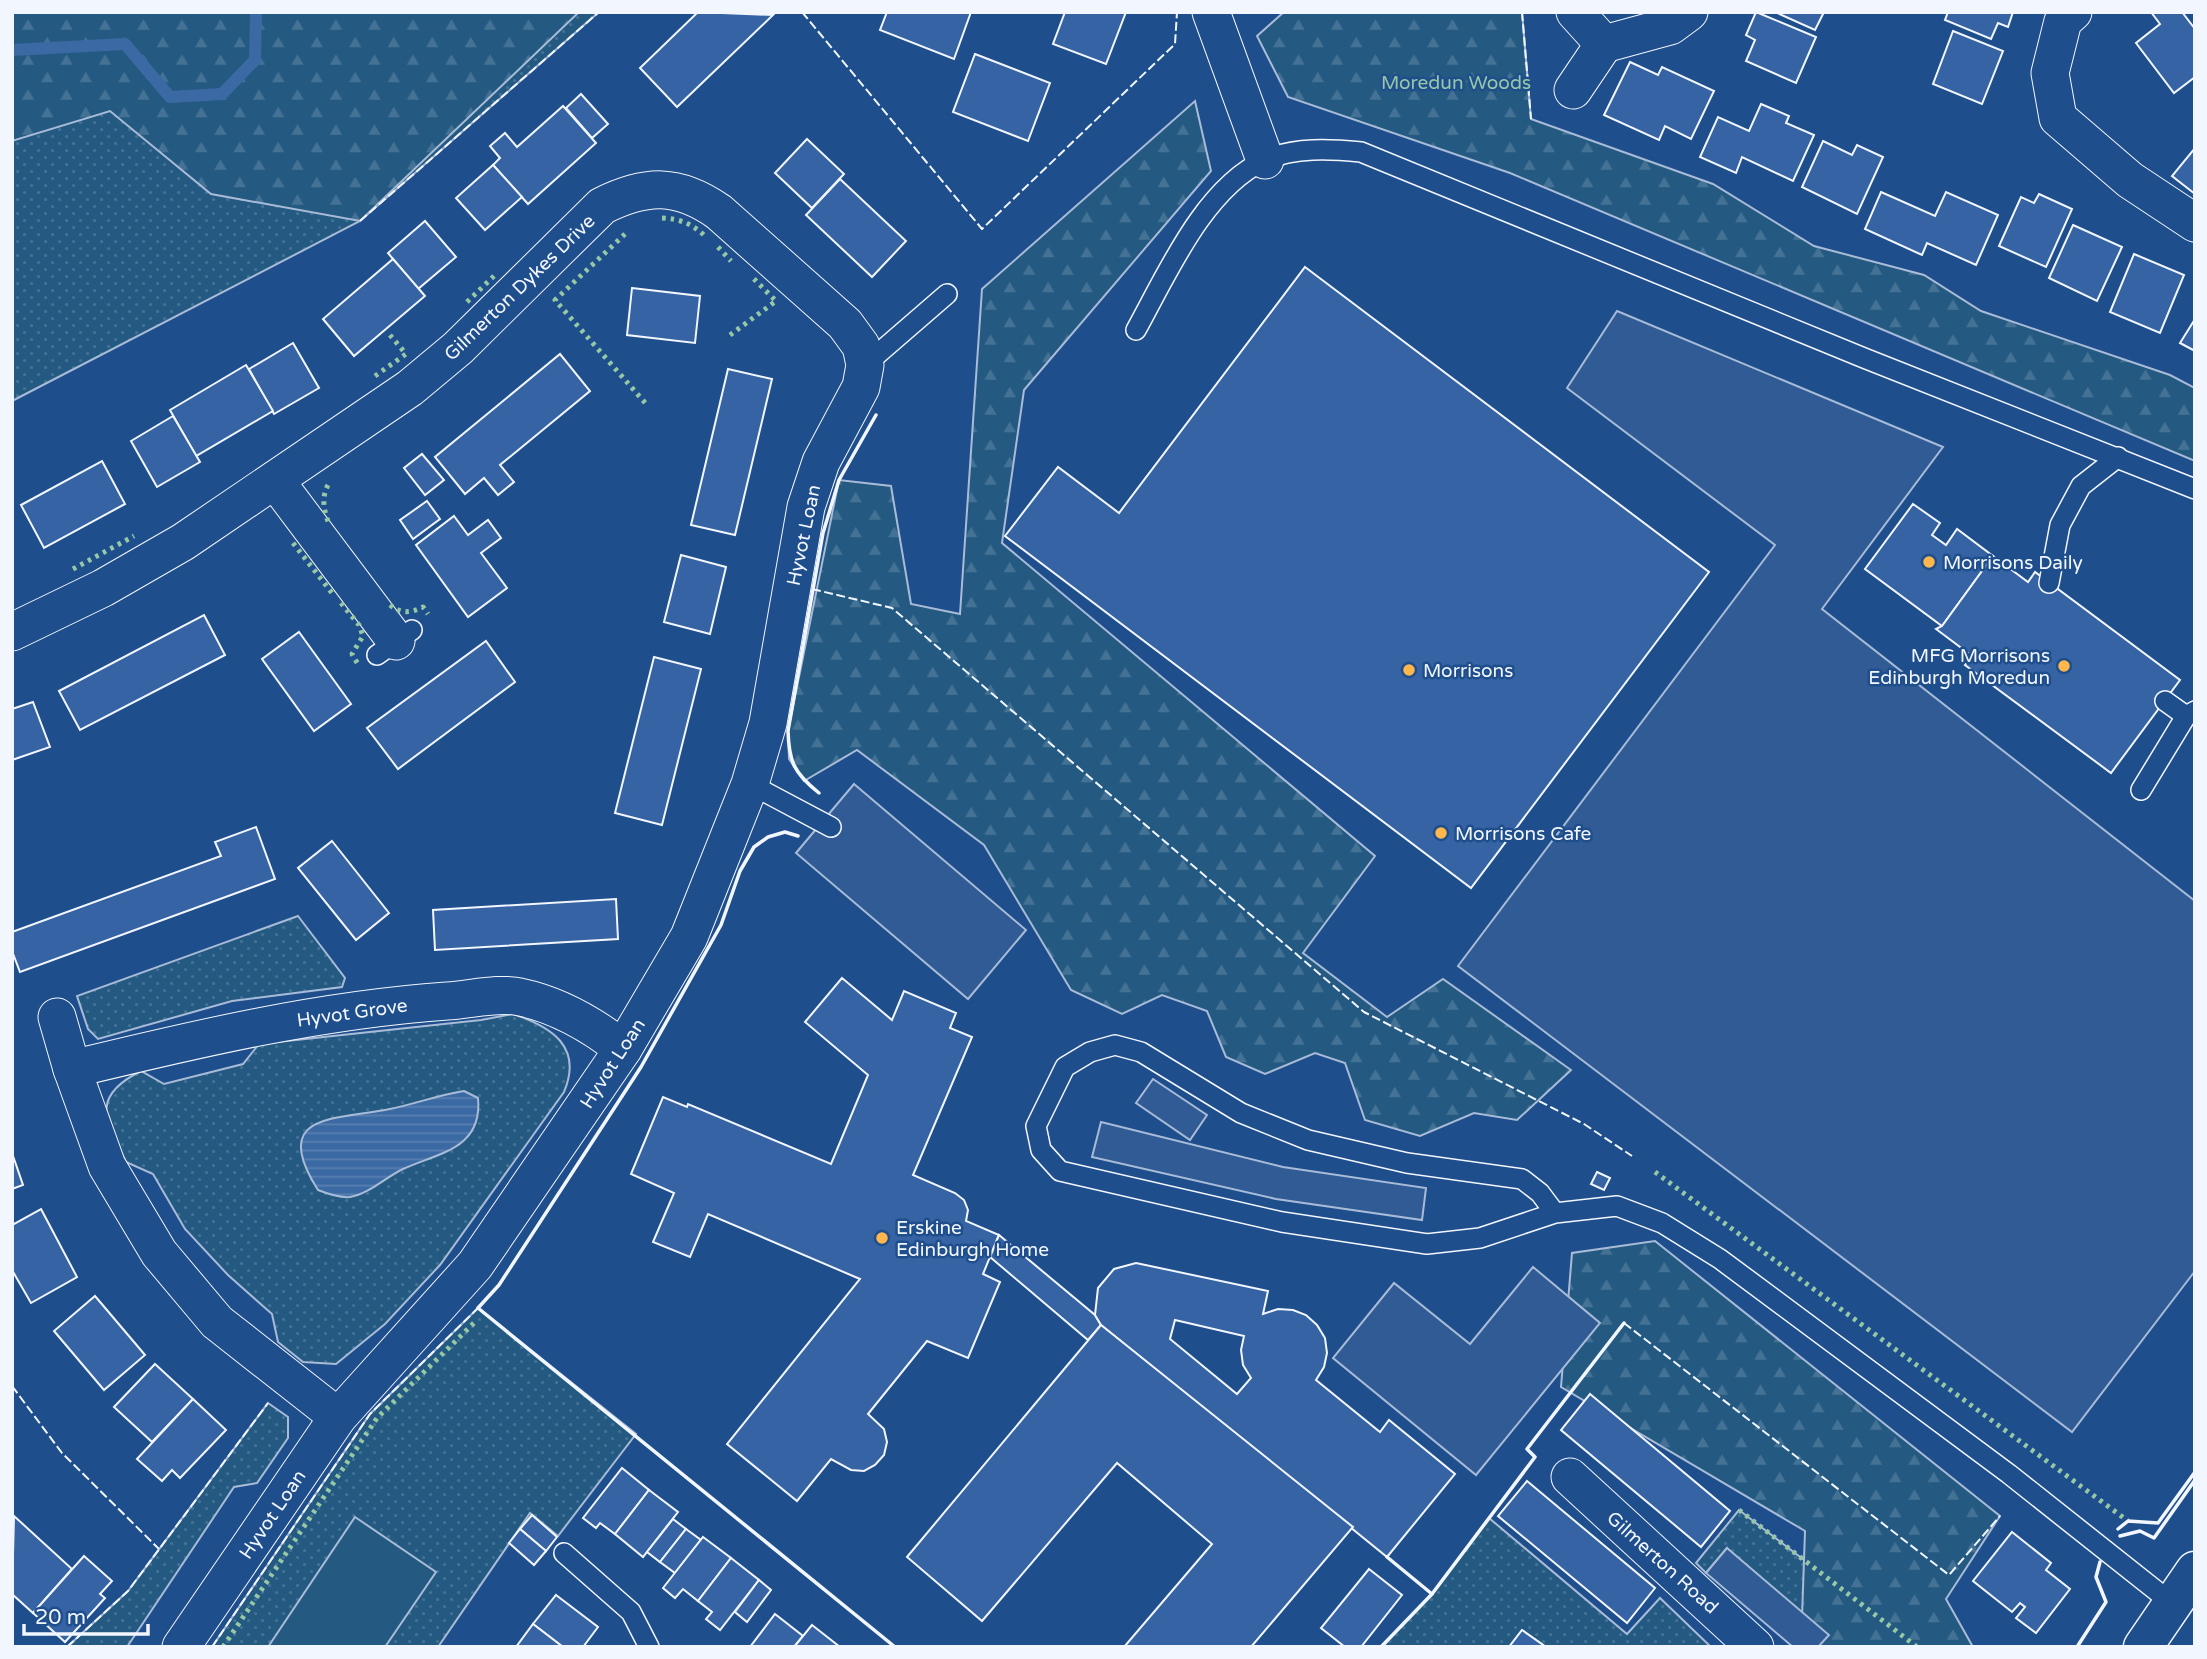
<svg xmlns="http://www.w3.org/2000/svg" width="2207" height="1659" font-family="'Varela Round',sans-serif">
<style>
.green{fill:url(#green-dots);stroke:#a8bbd7;stroke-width:2}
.forest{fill:url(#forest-firs);stroke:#a8bbd7;stroke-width:2}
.pitch{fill:#245a82;stroke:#a8bbd7;stroke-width:2}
.parking{fill:#305b95;stroke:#a8bbd7;stroke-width:2}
.water{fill:url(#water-rules);stroke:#a8bbd7;stroke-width:2}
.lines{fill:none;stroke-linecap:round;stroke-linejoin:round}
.stream{stroke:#3b69a3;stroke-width:12}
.building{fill:#3563a3;stroke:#f2f6ff;stroke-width:2;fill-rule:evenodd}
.service-casing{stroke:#f2f6ff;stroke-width:22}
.minor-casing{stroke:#f2f6ff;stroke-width:39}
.primary-casing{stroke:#f2f6ff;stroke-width:41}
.service{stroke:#1f4e8c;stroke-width:19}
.minor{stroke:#1f4e8c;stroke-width:37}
.primary{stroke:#1f4e8c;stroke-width:38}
.hedge{stroke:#97c8a6;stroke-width:5;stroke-dasharray:3.5 5;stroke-linecap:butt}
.fence{stroke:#f2f6ff;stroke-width:2;stroke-dasharray:9 3.5;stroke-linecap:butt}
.wall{stroke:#f2f6ff;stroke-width:3.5}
.poi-dot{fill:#ffb74d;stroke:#1f4e8c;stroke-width:2.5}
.labels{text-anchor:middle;stroke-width:5;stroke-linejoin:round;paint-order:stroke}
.park-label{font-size:19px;fill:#97c8a6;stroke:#1f4e8c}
.street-label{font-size:19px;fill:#f2f6ff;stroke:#1f4e8c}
.poi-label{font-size:19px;fill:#f2f6ff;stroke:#1f4e8c;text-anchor:start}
</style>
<defs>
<pattern id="green-dots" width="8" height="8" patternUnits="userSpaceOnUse" patternTransform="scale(1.75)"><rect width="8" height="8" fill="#245a82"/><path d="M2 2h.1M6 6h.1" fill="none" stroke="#447295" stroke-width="1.8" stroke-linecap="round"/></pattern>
<pattern id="forest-firs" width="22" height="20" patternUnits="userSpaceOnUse" patternTransform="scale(1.75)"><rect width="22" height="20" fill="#245a82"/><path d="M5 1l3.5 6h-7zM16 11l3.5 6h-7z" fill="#447295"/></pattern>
<pattern id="water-rules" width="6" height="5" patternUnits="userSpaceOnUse" patternTransform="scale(1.75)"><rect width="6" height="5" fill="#3b69a3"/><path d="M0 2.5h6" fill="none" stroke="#587fb1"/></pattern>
</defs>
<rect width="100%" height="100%" fill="#1f4e8c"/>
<g class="green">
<path d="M12,12H599L360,221L12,401Z"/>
<path d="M298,916L345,978L342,987L232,1001L98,1039L88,1029L77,996Z"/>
<path d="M513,1014C552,1027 583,1047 564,1092L440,1265L385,1324L336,1364L303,1362L278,1342L272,1314L228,1275L185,1229L153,1174L126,1162C106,1120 89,1097 141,1071L164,1084L243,1064L259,1044L481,1020Z"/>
<path d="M478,1308L636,1434L558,1536L530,1513L438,1647H212L370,1414Z"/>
<path d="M268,1403L288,1417V1438L257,1483L234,1487L127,1647H67L128,1591Z"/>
<path d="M1739,1510L1917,1647H1818L1727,1548L1706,1573L1696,1563Z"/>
<path d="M1489,1518L1627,1634L1660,1598L1711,1647H1546L1522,1630L1509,1647H1381L1432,1594Z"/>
</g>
<g class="forest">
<path d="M12,12H579L360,221L211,194L110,111L12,141Z"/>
<path d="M1284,12H1522L1531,119L1713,184L1814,246L1924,275L1981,311L2170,375L2195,388V461L1510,173L1288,97L1257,36Z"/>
<path d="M1195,101L1211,171L1024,390L1002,543L1375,856L1303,953L1387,1017L1443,979L1571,1070L1517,1120L1474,1113L1420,1136L1365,1120L1345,1063L1315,1053L1265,1074L1226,1057L1207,1011L1162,995L1122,1014L1071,990L984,845L857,750L804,781L789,759L788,731L839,480L891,486L911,604L960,614L982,289Z"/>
<path d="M1655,1241L2000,1516L1946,1599L1973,1647H1801L1805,1531L1561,1387L1572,1253Z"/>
</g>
<path class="pitch" d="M355,1517L436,1572L385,1647H268Z"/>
<g class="parking">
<path d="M1617,311L1943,447L1822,609L2195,901V1271L2072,1432L1458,966L1775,545L1567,388Z"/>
<path d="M854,784L1026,930L968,999L796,853Z"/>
<path d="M1153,1079L1207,1115L1190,1140L1136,1103Z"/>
<path d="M1101,1122L1283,1167L1426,1188L1422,1220L1276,1199L1092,1157Z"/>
<path d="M1533,1267L1600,1323L1476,1475L1333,1358L1394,1283L1470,1344Z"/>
<path d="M1727,1548L1829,1635L1818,1647H1793L1706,1573Z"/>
</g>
<path class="water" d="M464,1091L478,1098C483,1149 438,1153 403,1169C386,1177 369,1194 350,1197C339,1198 328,1194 318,1190C268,1112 337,1120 390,1109C415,1104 438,1095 464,1091Z"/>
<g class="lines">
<path class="stream" d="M12,50L125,44L170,97L222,94L255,60L256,12"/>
</g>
<g class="building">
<path d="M698,12L773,15L677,107L640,68Z"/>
<path d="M887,12H971L954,59L880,30Z"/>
<path d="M1065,12H1126L1106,64L1053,44Z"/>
<path d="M1756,12L1816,37L1796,83L1746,61L1755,40L1746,35Z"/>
<path d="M1775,12H1824L1815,30Z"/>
<path d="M1948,12H2013L2008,27L1998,23L1991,39L1945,20Z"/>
<path d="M2151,12H2182L2195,29V77L2174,93L2136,43L2160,24Z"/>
<path d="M1953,31L2003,51L1982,104L1933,84Z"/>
<path d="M975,54L1050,83L1028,141L953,112Z"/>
<path d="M1630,62L1658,75L1662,67L1714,91L1691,139L1665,126L1659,140L1604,115Z"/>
<path d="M581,94L608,124L592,138L566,108Z"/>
<path d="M1761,104L1789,116L1786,123L1814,135L1793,181L1742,157L1736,173L1700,157L1718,117L1749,131Z"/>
<path d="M563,106L596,143L528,204L493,165L500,158L490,146L505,133L517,147Z"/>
<path d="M807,139L844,174L812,208L775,173Z"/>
<path d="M1823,141L1852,155L1857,145L1883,157L1857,214L1802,187Z"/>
<path d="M2195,148V194L2172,176Z"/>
<path d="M493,165L522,197L485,230L456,198Z"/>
<path d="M840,179L906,241L872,277L806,215Z"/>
<path d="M1881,192L1935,216L1946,192L1998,215L1976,265L1927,243L1922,255L1865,229Z"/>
<path d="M2039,194L2072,209L2046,267L1999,246L2021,197L2034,203Z"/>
<path d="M425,221L456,257L418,289L388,253Z"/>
<path d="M2073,225L2122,247L2097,301L2049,278Z"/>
<path d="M2134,254L2184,275L2160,333L2110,312Z"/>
<path d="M393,259L425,296L354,356L323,319Z"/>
<path d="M1305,267L1709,572L1471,888L1005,536L1058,467L1119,513Z"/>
<path d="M632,288L700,296L695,343L627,335Z"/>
<path d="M2195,319V351L2180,343Z"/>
<path d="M293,343L319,388L274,414L249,369Z"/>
<path d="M560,354L590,391L500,465L514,482L498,495L484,478L465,494L435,457Z"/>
<path d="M246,365L273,411L196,456L170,410Z"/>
<path d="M728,369L772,379L735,535L691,525Z"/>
<path d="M173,416L200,462L157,487L131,441Z"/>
<path d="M422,454L444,480L425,495L404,468Z"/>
<path d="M102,461L125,504L44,548L21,505Z"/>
<path d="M427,501L440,519L413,539L400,520Z"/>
<path d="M1913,504L1940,523L1932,535L1946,545L1957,529L1993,556L1942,626L1865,569Z"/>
<path d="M454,516L468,535L488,520L501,538L481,553L507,588L468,617L416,545Z"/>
<path d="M681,555L726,567L710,634L664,622Z"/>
<path d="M1993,556L2028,582L2035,572L2180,680L2111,773L1965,665L1972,656L1936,629L1942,626Z"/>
<path d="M204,615L225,655L80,730L59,691Z"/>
<path d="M299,632L351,704L314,731L262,659Z"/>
<path d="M486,641L515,682L398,769L367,728Z"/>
<path d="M654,657L701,669L662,825L615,813Z"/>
<path d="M33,702L50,747L12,760V709Z"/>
<path d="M256,827L275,879L20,972L12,951V932L221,856L215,842Z"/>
<path d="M332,841L389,913L356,940L298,868Z"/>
<path d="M616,899L618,939L435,950L433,910Z"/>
<path d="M842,978L892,1020L904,991L956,1013L950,1028L972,1037L913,1175L955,1193L964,1200L968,1210L966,1221L999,1235L983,1274L1000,1282L968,1358L927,1341L868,1414L884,1429L887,1442L884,1455L875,1465L864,1471L851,1470L831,1459L797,1501L727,1444L860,1279L708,1214L690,1257L653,1242L674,1193L631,1174L663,1097L687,1107L688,1104L831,1164L868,1075L805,1022Z"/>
<path d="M12,1153L23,1185L12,1189Z"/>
<path d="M1597,1172L1610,1178L1604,1190L1591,1184Z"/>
<path d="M41,1209L77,1277L31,1303L12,1270V1225Z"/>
<path d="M999,1235L1095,1315L1101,1325L1088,1340L990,1257Z"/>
<path d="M1136,1263L1268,1291L1263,1314L1278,1309L1293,1310L1306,1315L1317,1325L1325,1338L1327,1353L1324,1367L1316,1380L1380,1432L1389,1420L1455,1474L1387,1557L1101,1325L1095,1315L1098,1288L1114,1269ZM1175,1320L1244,1336L1241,1350L1243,1365L1251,1378L1237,1394L1170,1339Z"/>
<path d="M95,1296L145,1355L104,1390L54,1331Z"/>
<path d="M1101,1325L1353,1527L1251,1647H1124L1212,1544L1117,1463L982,1621L907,1557Z"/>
<path d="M155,1364L193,1399L152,1442L114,1407Z"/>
<path d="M1590,1394L1730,1511L1701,1547L1561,1430Z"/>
<path d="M193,1399L226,1430L180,1478L172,1470L162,1481L137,1459Z"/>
<path d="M622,1468L649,1490L615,1534L600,1523L596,1528L583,1518Z"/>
<path d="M1527,1481L1655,1588L1627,1623L1498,1516Z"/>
<path d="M649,1490L678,1512L643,1557L615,1534Z"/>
<path d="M532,1515L557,1537L546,1551L520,1529Z"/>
<path d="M14,1516L72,1569L33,1613L12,1594Z"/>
<path d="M673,1519L686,1529L660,1562L647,1552Z"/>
<path d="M520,1529L546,1551L534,1565L509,1543Z"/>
<path d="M686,1529L701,1540L675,1573L660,1562Z"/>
<path d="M2012,1532L2051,1563L2046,1570L2070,1589L2036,1633L2016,1618L2025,1607L2020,1603L2012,1612L1973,1581Z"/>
<path d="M703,1537L731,1558L698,1601L683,1589L675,1598L663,1588Z"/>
<path d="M84,1556L112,1581L100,1594L105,1598L65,1642L33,1613Z"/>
<path d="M731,1558L759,1580L720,1630L706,1619L712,1612L698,1601Z"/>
<path d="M1369,1569L1402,1595L1361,1647H1345L1321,1628Z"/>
<path d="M759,1580L771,1590L747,1622L735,1612Z"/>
<path d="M556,1595L598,1627L583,1647H563L533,1624Z"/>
<path d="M775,1614L803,1636L794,1647H750Z"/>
<path d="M533,1624L563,1647H516Z"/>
<path d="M812,1625L840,1647H794Z"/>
<path d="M1522,1630L1546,1647H1509Z"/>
</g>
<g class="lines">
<defs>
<g id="service">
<path d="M1136,330C1167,274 1204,188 1265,160C1295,147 1330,149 1361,152L1864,358L2195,489"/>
<path d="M865,365L947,294"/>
<path d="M2049,583L2060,525L2081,486L2118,457"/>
<path d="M377,655L412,630"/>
<path d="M2165,701L2186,716L2195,711"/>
<path d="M750,784L831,827"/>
<path d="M2141,790L2186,716"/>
<path d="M1555,1213L1540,1193L1522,1179L1407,1163L1308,1140L1241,1113L1141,1052L1115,1045L1090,1052L1065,1067L1036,1126L1041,1150L1060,1171L1282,1222L1427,1244L1480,1238L1555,1213L1617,1206L1662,1223L1720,1259L2009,1474L2173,1604"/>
<path d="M564,1553L631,1612L649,1647"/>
</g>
<g id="minor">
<path d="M1211,12L1265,160"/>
<path d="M2073,12L2063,21L2050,73L2058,118L2130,180L2195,223"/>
<path d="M1604,44L1670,26L1689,12"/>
<path d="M1573,90L1604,44L1575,12"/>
<path d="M275,480L396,641"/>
<path d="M12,632L103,588L183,542L410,388L458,348L602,206C646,184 678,183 719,212L845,324L861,346L865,365L861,387L821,462L806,507L768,723L750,784L689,937L623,1049L475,1265L338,1417L181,1647"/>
<path d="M57,1017L72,1069"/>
<path d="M338,1417L217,1322L159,1253L107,1166L72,1069C196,1039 319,1010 447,1001C469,1000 499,992 520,997C558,1005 594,1026 623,1049"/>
<path d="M1570,1477L1755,1647"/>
</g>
<path id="primary" d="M2143,1647L2195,1571"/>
</defs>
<use href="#service" class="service-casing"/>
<use href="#minor" class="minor-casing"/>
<use href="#primary" class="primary-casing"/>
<use href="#service" class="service"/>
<use href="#minor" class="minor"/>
<use href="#primary" class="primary"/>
<g class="hedge">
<path d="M662,218C681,219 692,224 705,236"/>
<path d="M625,234L555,300L647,405"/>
<path d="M718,247L731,261"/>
<path d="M467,302L496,274"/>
<path d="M730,335L776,301L752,277"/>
<path d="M375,376L406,354L390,335"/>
<path d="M328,485C321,498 324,511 329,524"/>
<path d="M293,543L332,593"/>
<path d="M73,569L134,536"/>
<path d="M341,603L359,625L363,636L352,654L359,666"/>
<path d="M390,605C402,614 410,613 423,607L428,614"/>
<path d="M1655,1172L2128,1521"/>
<path d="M1739,1510L1917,1647"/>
<path d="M223,1647L377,1418L477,1320"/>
</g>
<g class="fence">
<path d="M802,12L982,229L1175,44L1177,12"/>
<path d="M1522,12L1531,119"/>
<path d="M360,221L599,12"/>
<path d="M812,589L892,608L1364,1012L1584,1124L1632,1156"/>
<path d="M1624,1323L1949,1575L2000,1516"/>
<path d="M12,1386L62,1453L159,1549"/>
<path d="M67,1647L128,1591L268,1403"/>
<path d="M212,1647L370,1414L478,1308"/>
</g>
<g class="wall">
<path d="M819,793C794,773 789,762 788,731L823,533L839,480L876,415"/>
<path d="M798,836L785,832L768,837L754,847L740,871L721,925L641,1067L499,1285L478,1308L895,1647"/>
<path d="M2118,1529L2128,1521L2158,1523L2195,1472"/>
<path d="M2120,1536L2140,1531L2154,1538L2195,1480"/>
<path d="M1432,1594L1535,1457L1527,1449L1624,1323"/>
<path d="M1381,1647L1432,1594L1387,1557"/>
<path d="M2077,1647L2106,1602L2096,1577L2100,1562"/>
</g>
</g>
<g class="poi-dot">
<circle cx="1929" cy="562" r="7"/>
<circle cx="2064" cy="666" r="7"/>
<circle cx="1409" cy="670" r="7"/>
<circle cx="1441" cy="833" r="7"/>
<circle cx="882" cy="1238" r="7"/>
</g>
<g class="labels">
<g class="park-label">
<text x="1456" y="89">Moredun Woods</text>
</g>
<g class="street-label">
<text transform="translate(519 287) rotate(-44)" y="7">Gilmerton Dykes Drive</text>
<text transform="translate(803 535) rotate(-78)" y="7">Hyvot Loan</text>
<text transform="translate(352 1012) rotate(-8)" y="7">Hyvot Grove</text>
<text transform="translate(612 1063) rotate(-57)" y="7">Hyvot Loan</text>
<text transform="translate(272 1514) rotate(-56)" y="7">Hyvot Loan</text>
<text transform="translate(1663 1562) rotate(42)" y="7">Gilmerton Road</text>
</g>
<g class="poi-label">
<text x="1943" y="569">Morrisons Daily</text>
<text x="2050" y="662" text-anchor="end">MFG Morrisons<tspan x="2050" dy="22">Edinburgh Moredun</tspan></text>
<text x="1423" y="677">Morrisons</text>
<text x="1455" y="840">Morrisons Cafe</text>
<text x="896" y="1234">Erskine<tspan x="896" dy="22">Edinburgh Home</tspan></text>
</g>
</g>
<rect width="2207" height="1659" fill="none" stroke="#f2f6ff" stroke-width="28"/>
<path d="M24 1624v10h124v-10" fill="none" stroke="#f2f6ff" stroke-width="3.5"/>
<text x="35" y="1624" font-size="21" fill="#f2f6ff" stroke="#1f4e8c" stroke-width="5" paint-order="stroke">20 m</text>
</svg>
